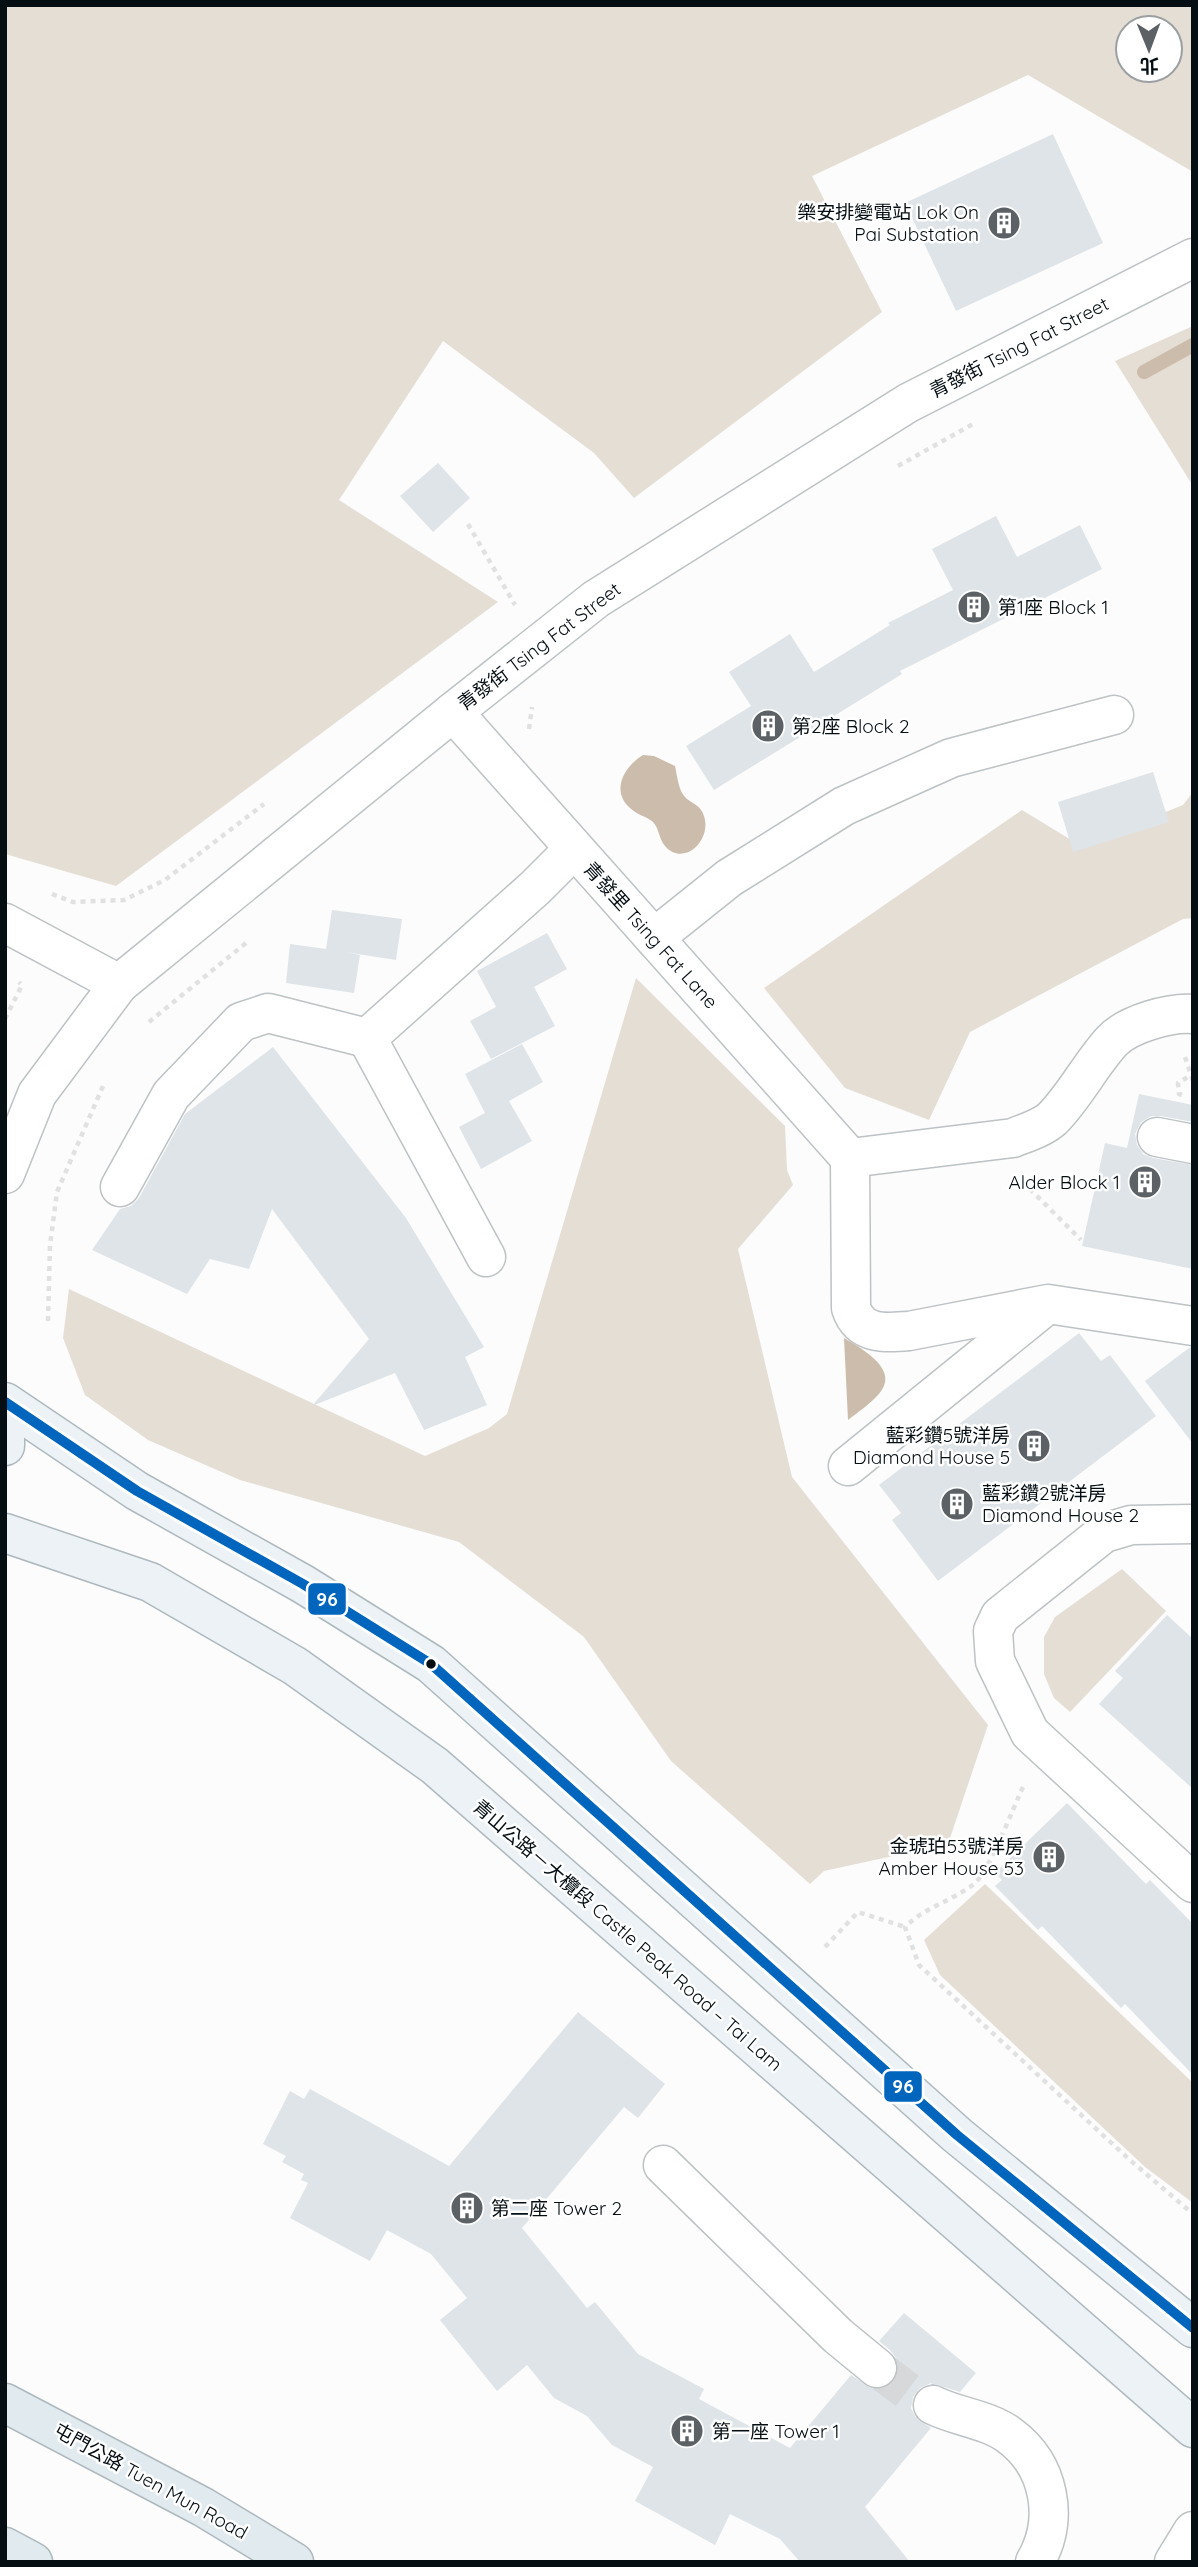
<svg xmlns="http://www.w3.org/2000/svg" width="1198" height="2567" font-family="Quicksand,'Noto Sans TC',sans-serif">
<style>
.green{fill:#e5ded5;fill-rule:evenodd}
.water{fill:#ccbcab}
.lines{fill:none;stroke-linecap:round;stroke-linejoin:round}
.stream{stroke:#ccbcab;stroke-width:14}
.building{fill:#dee4e8}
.minor-tunnel{stroke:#d7d8d9;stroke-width:38;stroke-dasharray:38 19;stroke-linecap:butt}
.minor-casing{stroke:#bdc2c5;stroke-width:41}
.major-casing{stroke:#aeb9bf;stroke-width:41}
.highway-casing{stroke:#aeb9bf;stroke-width:41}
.path{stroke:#e1e1e1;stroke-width:4.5;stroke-dasharray:5 5;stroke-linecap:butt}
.minor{stroke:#fff;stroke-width:38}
.major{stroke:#ecf2f5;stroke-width:38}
.highway{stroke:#e0eaef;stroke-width:38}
.bus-1-casing{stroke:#fff;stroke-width:16}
.bus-1{stroke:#0065bd;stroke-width:10}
.bus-dot{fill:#040e13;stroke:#fff;stroke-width:2.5}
.labels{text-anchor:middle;stroke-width:5;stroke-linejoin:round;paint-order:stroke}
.poi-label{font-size:19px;fill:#040e13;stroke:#fff;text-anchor:start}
.street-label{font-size:19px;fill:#040e13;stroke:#fff}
.line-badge{stroke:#fff;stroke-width:2.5}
.badge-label{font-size:19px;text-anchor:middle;font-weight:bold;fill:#fff}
</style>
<rect width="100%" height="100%" fill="#fcfcfc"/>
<g class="green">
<path d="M5,5H1193V172L1028,75L812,176L882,312L634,498L594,453L443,341L339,500L498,602L116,886L5,854ZM1170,28V70H1128V28Z"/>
<path d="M1193,326V486L1115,361Z"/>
<path d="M1193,792V918L1183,919L970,1032L929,1120L845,1088L764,988L1022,810L1081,846L1183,805Z"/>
<path d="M636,978L785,1126L787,1170L793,1185L738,1249L792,1477L988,1725L948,1844L824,1871L810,1884L671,1761L584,1637L459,1542L240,1480L148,1440L85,1395L63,1338L69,1289L425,1456L489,1428L507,1414Z"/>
<path d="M1122,1569L1166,1611L1070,1712L1054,1698L1044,1674V1637L1055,1617Z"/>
<path d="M985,1884L1193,2083V2203L1145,2167L940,1975L924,1940Z"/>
</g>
<g class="water">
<path d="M643,755L654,756L675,766C677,775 678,785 682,793C689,805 702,802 705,820C709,844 682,866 665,846C659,839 659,828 653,822C646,816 637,815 630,808C610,790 625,766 643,755Z"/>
<path d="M844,1338C862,1349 902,1370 878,1395C870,1404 858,1412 848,1420Z"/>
</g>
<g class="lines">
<path class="stream" d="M1144,372L1193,345"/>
</g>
<g class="building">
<path d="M1053,134L1103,243L956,311L905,203Z"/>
<path d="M438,463L470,498L433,532L400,496Z"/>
<path d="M996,516L1017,557L1080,525L1102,569L900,671L902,674L714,790L686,746L751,706L729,672L790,634L814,672L890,625L888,623L953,590L932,549Z"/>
<path d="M1153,772L1169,822L1073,852L1058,802Z"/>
<path d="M332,910L402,919L396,960L345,952L360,955L354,993L286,983L290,944L326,949Z"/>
<path d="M547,933L567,969L534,987L555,1026L491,1059L470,1021L496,1007L477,971Z"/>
<path d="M522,1044L543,1082L509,1101L532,1141L481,1169L459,1127L485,1113L465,1074Z"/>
<path d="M273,1047L406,1218L484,1347L465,1357L487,1405L424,1430L395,1373L312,1406L369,1339L272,1209L249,1269L210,1259L187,1294L92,1250L120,1209L131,1206L139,1198L185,1114Z"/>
<path d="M1139,1094L1193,1105V1122L1161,1116H1151L1141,1122L1135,1134L1137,1145L1143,1154L1153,1158L1193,1165V1269L1082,1246L1105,1143L1127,1148Z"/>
<path d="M1079,1333L1101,1361L1110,1355L1156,1416L938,1581L892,1520L901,1513L879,1485Z"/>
<path d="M1193,1347V1444L1145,1381L1189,1348Z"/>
<path d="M1167,1615L1193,1639V1789L1099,1704L1123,1678L1115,1671Z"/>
<path d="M1067,1803L1146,1884L1150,1880L1193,1924V2075L1125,2004L1121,2008L1042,1926L1038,1930L995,1886L1002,1880L995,1873Z"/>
<path d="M578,2012L665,2084L638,2118L624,2107L522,2228L587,2308L595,2302L638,2354L704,2389L699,2399L790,2448L851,2375L873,2389H884L893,2382L898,2372V2361L891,2351L879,2341L904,2313L976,2373L960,2392L931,2383L920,2388L913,2397L911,2408L916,2418L931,2428L865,2507L910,2562H800L780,2539L730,2514L715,2545L635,2501L653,2467L612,2445L587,2416L554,2398L527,2365L497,2391L440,2320L467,2298L431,2254L387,2230L370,2261L290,2218L308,2183L301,2180L304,2174L282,2162L286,2156L263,2144L290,2091L304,2099L310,2089L449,2166Z"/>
</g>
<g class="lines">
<path class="minor-tunnel" d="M877,2368L914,2396L933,2405"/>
<defs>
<g id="minor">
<path d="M453,712L850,1158"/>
<path d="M5,923L119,984"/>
<path d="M654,938L729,878L844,806L951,758L1114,715"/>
<path d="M1157,1137L1193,1144"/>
<path d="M850,1158L851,1308C860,1335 884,1333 909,1331L1048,1304L1193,1326"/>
<path d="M850,1158L1013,1138C1025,1133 1042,1128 1052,1119C1075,1096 1090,1065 1112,1041C1128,1024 1170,1012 1193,1014"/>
<path d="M5,1174L37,1094L119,984L453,712L596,599L908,403L1193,258"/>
<path d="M120,1187L171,1095L241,1022L268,1013L367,1038"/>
<path d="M486,1257L367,1038L535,888L574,849"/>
<path d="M848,1466L1044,1307"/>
<path d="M1193,1524L1131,1525L1104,1533L1000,1616L993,1631L995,1661L1030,1733L1193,1883"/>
<path d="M663,2165L838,2336L877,2368"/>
<path d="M933,2405C957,2417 987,2419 1009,2435C1050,2465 1060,2519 1035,2562"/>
<path d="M1174,2562L1193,2531"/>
</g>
<g id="major">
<path d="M5,1402L137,1491L303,1584L431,1664L957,2135L1193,2328"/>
<path d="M5,1418V1446"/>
<path d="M5,1533L150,1582L295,1666L435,1766L1193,2428"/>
</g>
<g id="highway">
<path d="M5,2403L203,2507L294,2562"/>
<path d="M5,2547L33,2562"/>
</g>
</defs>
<use href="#minor" class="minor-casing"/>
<use href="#major" class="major-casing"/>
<use href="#highway" class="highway-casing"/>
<g class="path">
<path d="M898,466L973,424"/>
<path d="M468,524L515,605"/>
<path d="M529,729L532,707"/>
<path d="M52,894L73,902L124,900L165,880L264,804"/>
<path d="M5,1019L22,985L19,982"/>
<path d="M149,1022L246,943"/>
<path d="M1185,1057L1193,1081"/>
<path d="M1182,1095L1179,1094L1178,1083L1191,1075"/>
<path d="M1028,1180L1027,1186L1081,1240"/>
<path d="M48,1321L50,1245L57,1192L103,1086"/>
<path d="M1023,1787C1013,1808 989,1872 974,1884C952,1901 925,1907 905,1927L919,1965L1131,2161L1193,2214"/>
<path d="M825,1947L858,1912L905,1927"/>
</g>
<use href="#minor" class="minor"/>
<use href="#major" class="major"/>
<use href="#highway" class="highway"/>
<defs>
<path id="bus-1" d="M5,1402L137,1491L303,1584L431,1664L957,2135L1193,2328"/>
</defs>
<use href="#bus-1" class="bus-1-casing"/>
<use href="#bus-1" class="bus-1"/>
</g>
<defs>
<symbol id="building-disc" viewBox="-11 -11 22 22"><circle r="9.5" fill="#5b6165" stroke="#fff"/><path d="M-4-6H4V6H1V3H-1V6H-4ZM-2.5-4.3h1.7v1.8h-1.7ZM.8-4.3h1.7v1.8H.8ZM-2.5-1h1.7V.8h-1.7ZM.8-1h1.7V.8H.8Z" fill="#fff"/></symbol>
</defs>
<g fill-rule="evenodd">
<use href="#building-disc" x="985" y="204" width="38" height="38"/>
<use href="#building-disc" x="955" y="588" width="38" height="38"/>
<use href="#building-disc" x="749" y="707" width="38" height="38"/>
<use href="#building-disc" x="1126" y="1163" width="38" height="38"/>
<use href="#building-disc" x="1015" y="1427" width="38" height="38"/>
<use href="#building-disc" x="938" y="1485" width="38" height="38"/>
<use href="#building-disc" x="1030" y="1838" width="38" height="38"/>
<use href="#building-disc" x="448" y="2189" width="38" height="38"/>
<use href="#building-disc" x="668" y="2412" width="38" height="38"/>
</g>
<circle class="bus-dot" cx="431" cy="1664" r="6"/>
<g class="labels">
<g class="poi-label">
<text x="979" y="219" text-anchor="end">樂安排變電站 Lok On<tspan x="979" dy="22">Pai Substation</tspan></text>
<text x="998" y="614">第1座 Block 1</text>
<text x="792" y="733">第2座 Block 2</text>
<text x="1120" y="1189" text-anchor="end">Alder Block 1</text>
<text x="1010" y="1442" text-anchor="end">藍彩鑽5號洋房<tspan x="1010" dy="22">Diamond House 5</tspan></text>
<text x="982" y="1500">藍彩鑽2號洋房<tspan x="982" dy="22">Diamond House 2</tspan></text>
<text x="1024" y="1853" text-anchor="end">金琥珀53號洋房<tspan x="1024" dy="22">Amber House 53</tspan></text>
<text x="491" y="2215">第二座 Tower 2</text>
<text x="712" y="2438">第一座 Tower 1</text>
</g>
<g class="street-label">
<text transform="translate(1019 347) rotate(-27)" y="7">青發街 Tsing Fat Street</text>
<text transform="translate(539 646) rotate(-37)" y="7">青發街 Tsing Fat Street</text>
<text transform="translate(651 935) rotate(48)" y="7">青發里 Tsing Fat Lane</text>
<text transform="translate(628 1935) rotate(41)" y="7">青山公路－大欖段 Castle Peak Road – Tai Lam</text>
<text transform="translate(151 2481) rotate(29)" y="7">屯門公路 Tuen Mun Road</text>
</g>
</g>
<g class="line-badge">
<rect x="307" y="1582" width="40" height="34" rx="7" fill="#0065bd"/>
<rect x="883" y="2070" width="40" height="33" rx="7" fill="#0065bd"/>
</g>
<g class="badge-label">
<text x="327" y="1606">96</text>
<text x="903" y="2093">96</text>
</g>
<rect width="1198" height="2567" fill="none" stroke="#040e13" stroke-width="14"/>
<g transform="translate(1149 49) rotate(179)"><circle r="33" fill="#ffffff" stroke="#9b9fa1" stroke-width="2"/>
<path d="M0-5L12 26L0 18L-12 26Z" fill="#5b6165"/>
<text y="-10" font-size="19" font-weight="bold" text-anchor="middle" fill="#040e13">北</text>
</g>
</svg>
